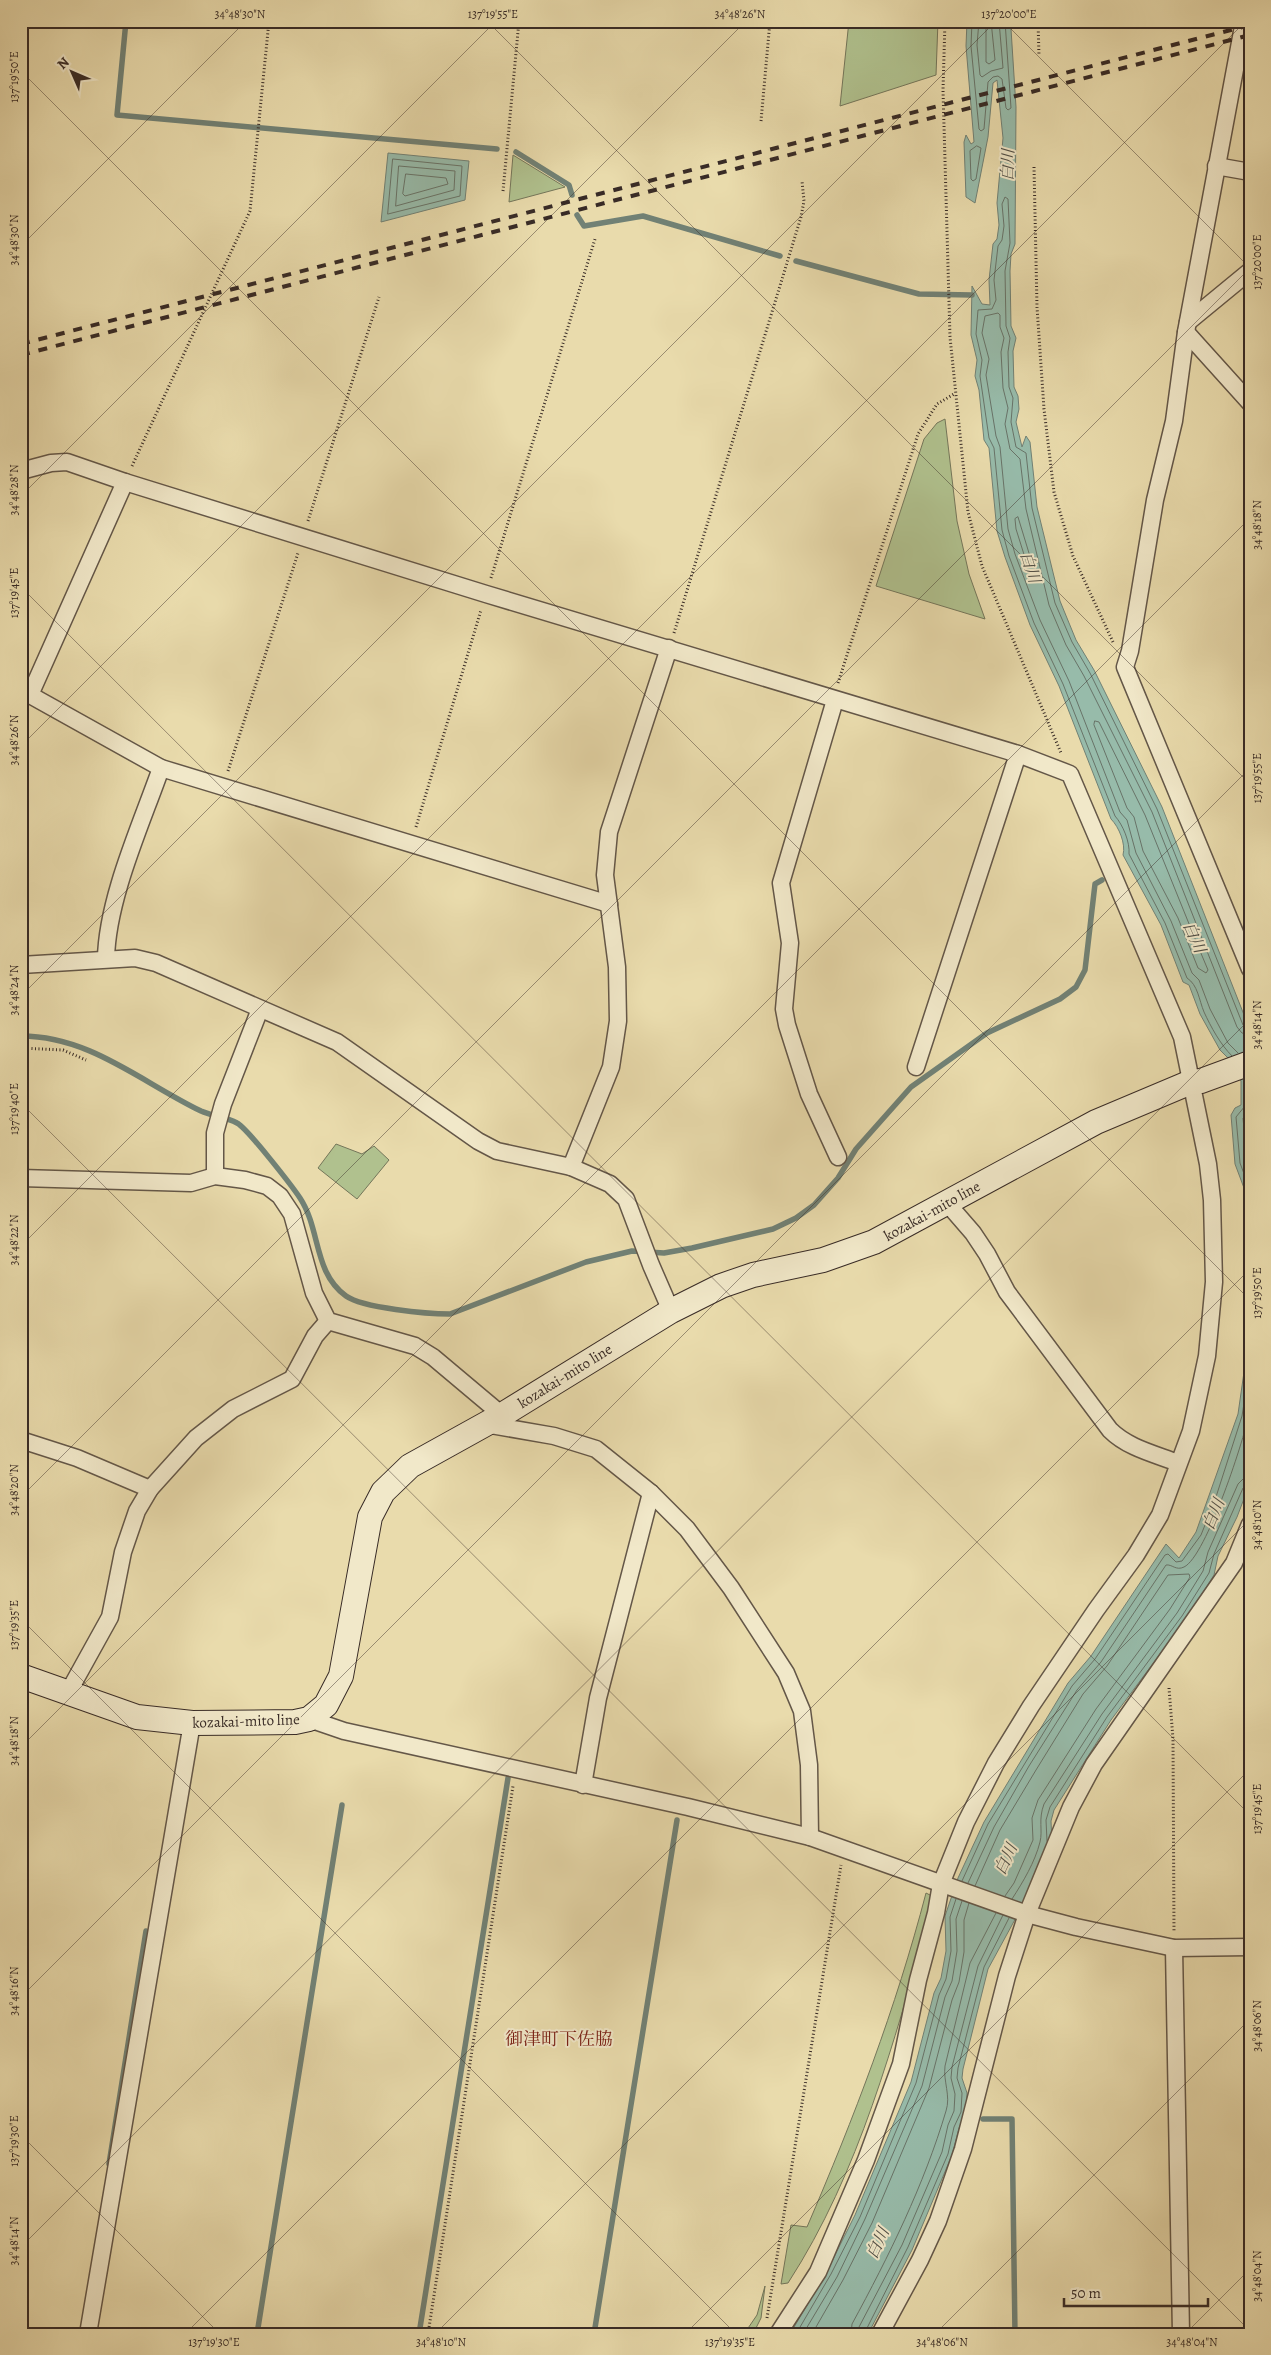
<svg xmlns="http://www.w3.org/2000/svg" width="1271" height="2355" font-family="Alegreya,'Noto Serif JP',serif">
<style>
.green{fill:#b0c18e;stroke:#74765a}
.water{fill:#97bbaa;stroke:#718175}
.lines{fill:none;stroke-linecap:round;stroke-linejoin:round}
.shore{stroke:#687368;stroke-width:1}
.stream{stroke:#718175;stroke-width:5.5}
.minor-casing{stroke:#645748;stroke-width:19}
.secondary-casing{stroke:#382b26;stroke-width:26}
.path{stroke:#382b26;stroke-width:3;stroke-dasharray:1 2.5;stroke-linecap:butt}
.minor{stroke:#f1e8c9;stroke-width:16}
.secondary{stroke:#f1e8c9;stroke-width:24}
.rail{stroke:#382b26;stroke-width:4;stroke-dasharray:9 9;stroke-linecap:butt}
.ticks{fill:none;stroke:#382b26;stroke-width:1;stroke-opacity:0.45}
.labels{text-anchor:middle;stroke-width:4;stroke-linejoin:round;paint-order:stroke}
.street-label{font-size:15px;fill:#382b26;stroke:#f1e8c9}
.water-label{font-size:16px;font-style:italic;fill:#504f47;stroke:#f1e8c9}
.quarter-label{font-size:18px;fill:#7a1f14;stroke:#f1e8c9}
.neatline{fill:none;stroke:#382b26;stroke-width:2}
.ticks-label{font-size:12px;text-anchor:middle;fill:#382b26}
</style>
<rect width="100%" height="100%" fill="#e9dbac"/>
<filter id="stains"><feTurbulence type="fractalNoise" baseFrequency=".004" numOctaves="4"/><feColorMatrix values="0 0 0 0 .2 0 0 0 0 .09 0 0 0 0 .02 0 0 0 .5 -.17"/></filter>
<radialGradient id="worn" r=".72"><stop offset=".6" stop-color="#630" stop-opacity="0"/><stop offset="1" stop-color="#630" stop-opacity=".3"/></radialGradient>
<g class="green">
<path d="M849,21H938L936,75L840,106Z"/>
<path d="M513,155L565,187L509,202Z"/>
<path d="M945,419L957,521L969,574L985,619L876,586L924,439L937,423Z"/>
<path d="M336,1144L362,1154L374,1146L389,1160L357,1199L318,1168Z"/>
<path d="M926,1893L932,1896L930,1917C893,2043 860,2172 788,2283L781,2284L791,2225L807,2227C854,2118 896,2008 926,1893Z"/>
<path d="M765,2286L761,2318L753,2334H744L757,2315Z"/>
</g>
<g class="water">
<path d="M967,21H1009L1011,29L1016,107L1015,244L1011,254L1010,271L1011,326L1016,338L1013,351L1014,387L1018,396L1019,409L1016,422L1022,447L1026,436L1030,442L1037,507L1060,601L1076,640L1094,670L1162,807L1248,1025L1250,1239L1245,1226L1244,1188L1235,1164L1231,1115L1235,1108L1241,1105V1081L1230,1060L1220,1050L1200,1014L1189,985L1183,982L1161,925L1123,855C1126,844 1119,827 1111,819L1059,686L1030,625L1005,557L997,531L989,448L984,440L979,390L975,376L977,360L971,335L972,286L982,304L990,305L989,280L993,244L997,239L999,225L997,203L1003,138L997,80L993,83L988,137L975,203L966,197L964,142L966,135L971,144L974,142L966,46Z"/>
<path d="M388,153L469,161L465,200L381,222Z"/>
<path d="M1250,1301V1483L1237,1517L1218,1556L1214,1575L1186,1619L1111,1720L1054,1810L1051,1821L1052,1843L1030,1892L988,1969L963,2069L962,2078L967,2093L966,2113L959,2128L952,2155L912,2250L868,2334H790L827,2271L855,2215L911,2082L934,1993L941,1978L946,1951L945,1916L958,1878L984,1822L1068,1683L1091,1656L1166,1544L1179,1558L1196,1532L1238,1414L1246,1358Z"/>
</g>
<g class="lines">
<g class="shore">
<path d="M972,21L971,46L979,129L981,131L984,129L988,82L993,77L998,76L1002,79L1006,108L1008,110L1011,108L1005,21"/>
<path d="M979,21L977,45L980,75L982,77L991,71L1003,68L999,21"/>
<path d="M986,21V62L989,64L995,60L991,21"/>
<path d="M977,146L981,148L976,179L973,181L971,179L970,151Z"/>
<path d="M393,159L462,166L460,196L388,214Z"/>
<path d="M399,166L455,171L454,190L396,206Z"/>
<path d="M406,174L446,178L448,184L405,196L403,194Z"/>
<path d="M1018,517L1032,563L1030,566L1027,564L1016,529L1015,519Z"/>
<path d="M1095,721L1099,722L1145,815L1200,951L1208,970L1206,973L1198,968L1178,918L1143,851L1134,817L1127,808L1094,725Z"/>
<path d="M1238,1053L1228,1043L1210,1009L1199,980L1192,973L1171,921L1136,853L1127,820L1120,812L1069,681L1040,620L1015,554L1008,529L1000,447L996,436L986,375L989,359L982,333L985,316L998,313L1000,315V327L1004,338L1001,352L1003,388L1008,408L1005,424L1010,449L1020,459L1026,509L1049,605L1066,645L1084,676L1152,812L1237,1027L1242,1033L1250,1035"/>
<path d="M1232,1056C1220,1044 1211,1027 1204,1012C1199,1000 1198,985 1187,978L1165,923L1129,854C1130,842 1123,825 1115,816L1063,684L1034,623L1009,556L1002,530L994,448L989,438L980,376L982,360L976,334L978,310L992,309L996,300L994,280L998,246L1002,240L1004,226L1002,204L1005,197L1008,199L1010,243L1005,271L1006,326L1010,338L1008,352L1009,387L1013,398L1011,422L1016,447L1026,453L1032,508L1055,603L1072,642L1090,673L1157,809L1243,1025L1250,1028"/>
<path d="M1245,1079V1106L1236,1117L1240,1163L1249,1187L1250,1211"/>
<path d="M1250,1111L1243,1118L1247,1162L1250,1169"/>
<path d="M1047,1841L1046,1820L1050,1807L1107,1717L1182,1616L1209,1573L1214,1554L1243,1488L1250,1484"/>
<path d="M962,1881L988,1824L1072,1686L1095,1659L1165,1555L1168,1554L1176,1562L1182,1561L1201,1535L1215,1500L1242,1416L1250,1365"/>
<path d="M968,1883L994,1827L1029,1766L1077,1690L1101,1662L1166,1565C1172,1564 1176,1571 1184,1567C1206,1557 1246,1435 1250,1409"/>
<path d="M975,1886L1000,1830L1036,1770L1083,1694L1107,1666L1168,1575L1189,1574L1190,1577L1170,1609L1096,1709L1038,1800L1032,1818L1033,1840L1014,1883L1005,1896"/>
<path d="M1012,1899C1023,1882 1035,1862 1040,1842C1043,1830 1038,1820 1044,1804L1102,1714L1177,1613L1203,1571L1208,1552L1238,1484L1243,1479L1250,1478"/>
<path d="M796,2334L831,2274L860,2217L916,2083L939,1995L946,1979L951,1951L950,1917L956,1899"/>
<path d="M803,2334L837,2277L865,2219L922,2086L945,1997L952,1981L957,1951L956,1919L962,1901"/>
<path d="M812,2334L843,2280L872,2223L929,2088L952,2000L959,1982L964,1952V1920L969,1903"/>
<path d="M851,2334L852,2324C889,2256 924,2185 946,2111C951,2096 943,2081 945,2066L970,1963L996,1913"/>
<path d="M858,2334L859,2327L902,2245L942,2152L948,2125L954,2111L955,2094L951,2078L952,2067L978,1966L1003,1915"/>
<path d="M864,2334L908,2247L948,2154L954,2127L961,2112L962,2093L957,2078L958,2068L984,1967L1009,1918"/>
</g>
<g class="stream">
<path d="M126,21L117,115L497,149"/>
<path d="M516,152L569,185L572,195"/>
<path d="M577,215L584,226L643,216L780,256"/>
<path d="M796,261L919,294L972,295"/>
<path d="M21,1036C90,1036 141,1082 201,1111C212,1116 226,1117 237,1123C247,1128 292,1186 300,1198C321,1230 313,1272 346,1296C363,1308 427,1314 450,1314L586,1262L632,1251L664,1253L692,1248L773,1229L796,1218L814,1205L838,1178L856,1149L911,1087L987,1033L1060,999L1076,987L1085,970L1095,884L1102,880"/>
<path d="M983,2119H1012L1015,2334"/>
<path d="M109,2164L146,1931"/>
<path d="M257,2334L342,1805"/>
<path d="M419,2334L508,1778"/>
<path d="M594,2334L677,1820"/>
</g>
<defs>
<g id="minor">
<path d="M1244,21L1186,332L1174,421L1155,500L1130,651L1125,667L1250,969"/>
<path d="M1216,166L1250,172"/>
<path d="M1188,322L1250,271"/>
<path d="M1186,332L1250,403"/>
<path d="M21,471L51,463L67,462L125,482L486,594L1018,754L1070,774L1182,1037L1208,1164L1212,1200L1214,1282L1207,1356L1191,1431L1160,1515L1136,1555L1096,1610L1031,1706L996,1763L966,1822L941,1884L936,1913L918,1980L901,2064L866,2160L818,2272L778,2334"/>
<path d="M125,482L30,695L161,768L609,904"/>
<path d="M835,700L781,883L790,943L784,1009L787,1025L809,1094L838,1157"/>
<path d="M106,959C107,899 141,825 161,768"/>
<path d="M21,965L135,958L156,963L337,1042L478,1141L497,1151L571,1167L610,1184L626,1199L651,1265L671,1311"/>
<path d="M916,1067L1018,754"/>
<path d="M571,1167L611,1067L618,1021L617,967L605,875L609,832L669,648"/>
<path d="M215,1176V1133L223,1104L260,1009"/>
<path d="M21,1178L191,1183L215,1176L245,1180L267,1186L280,1196L292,1214L314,1293L328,1321L415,1346L433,1357L502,1415"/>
<path d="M947,1203L973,1233L987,1254L1007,1292L1110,1430C1128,1448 1155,1454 1178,1463"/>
<path d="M485,1424L554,1436L596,1449L651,1493L687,1529L731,1588L786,1673L802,1711L809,1765L810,1837"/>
<path d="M21,1440L77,1458L150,1489"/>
<path d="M69,1691L110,1617L123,1552L137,1511L150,1489L196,1438L233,1409L292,1379L315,1336L328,1321"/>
<path d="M309,1719L344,1731L688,1807L810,1837L1027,1914L1076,1927L1174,1948L1250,1947"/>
<path d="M583,1785L598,1698L651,1493"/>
<path d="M1174,1948L1181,2334"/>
<path d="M88,2334L192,1723"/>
<path d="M880,2334L920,2260L938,2221L963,2149L1007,1976L1027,1914L1071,1807L1094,1764L1234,1563L1250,1524"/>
</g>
<path id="secondary" d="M21,1676L137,1717L192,1723L295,1722L309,1719L326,1705L341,1676L370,1517L383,1492L410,1466L502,1415L671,1311L721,1286L753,1275L823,1260L874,1242L1096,1122L1191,1082L1201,1081L1250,1063"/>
</defs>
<use href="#minor" class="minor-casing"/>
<use href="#secondary" class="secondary-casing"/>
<g class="path">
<path d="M945,21L943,90L950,337L968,512L982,566L1061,753"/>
<path d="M1038,21L1039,56"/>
<path d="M761,121L770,21"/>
<path d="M1034,167L1037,307L1044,409L1054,492L1073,556L1113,642"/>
<path d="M503,191L519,21"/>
<path d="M132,466L250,211L269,21"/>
<path d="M308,521L379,297"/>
<path d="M491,578L595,239"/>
<path d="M674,633L801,217L804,201L802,181"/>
<path d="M838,683L918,434L937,404L954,394"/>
<path d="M228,771L298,553"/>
<path d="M416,827L481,610"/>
<path d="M21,1048L63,1050L86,1060"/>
<path d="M1169,1688L1173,1739L1174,1932"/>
<path d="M767,2318L841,1865"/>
<path d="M428,2334L513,1786"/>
</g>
<use href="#minor" class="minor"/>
<use href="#secondary" class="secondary"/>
<g class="rail">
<path d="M21,344L1250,25"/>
<path d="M21,355L1250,35"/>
</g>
</g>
<path class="ticks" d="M487,21L1250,784M1003,21L1250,268M21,71L1250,1300M21,246L246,21M21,496L496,21M21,587L1250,1815M21,746L746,21M21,996L996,21M21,1103L1250,2331M21,1246L1246,21M21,1497L1250,268M21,1619L736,2334M21,1747L1250,518M21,1997L1250,768M21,2135L220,2334M21,2247L1250,1019M185,2334L1250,1269M435,2334L1250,1519M685,2334L1250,1769M935,2334L1250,2019M1185,2334L1250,2269"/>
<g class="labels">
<g class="street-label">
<text transform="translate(932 1211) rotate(-29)" y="5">kozakai-mito line</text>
<text transform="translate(565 1376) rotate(-32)" y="5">kozakai-mito line</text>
<text transform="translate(246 1721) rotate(-2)" y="5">kozakai-mito line</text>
</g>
<g class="water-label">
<text transform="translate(1007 165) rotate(-88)" y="6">白川</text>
<text transform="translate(1031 567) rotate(72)" y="6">白川</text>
<text transform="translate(1195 937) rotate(66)" y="6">白川</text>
<text transform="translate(1213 1514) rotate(-68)" y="6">白川</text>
<text transform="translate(1005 1859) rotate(-65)" y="6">白川</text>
<text transform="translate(877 2243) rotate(-65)" y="6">白川</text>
</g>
<g class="quarter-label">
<text x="559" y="2045">御津町下佐脇</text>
</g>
</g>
<rect width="1271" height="2355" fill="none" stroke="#e9dbac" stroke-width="55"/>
<g transform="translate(72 72) rotate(315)" stroke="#f1e8c9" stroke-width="4" paint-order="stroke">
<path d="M0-4L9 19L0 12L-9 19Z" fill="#382b26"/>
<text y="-8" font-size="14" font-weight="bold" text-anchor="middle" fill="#382b26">N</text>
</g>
<path d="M1064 2298v8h144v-8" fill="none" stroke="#382b26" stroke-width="2.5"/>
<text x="1071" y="2298" font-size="15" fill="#382b26" stroke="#f1e8c9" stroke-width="4" paint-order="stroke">50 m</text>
<rect x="28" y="28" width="1216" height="2300" class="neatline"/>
<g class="ticks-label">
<text x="240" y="18">34°48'30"N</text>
<text x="493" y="18">137°19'55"E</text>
<text x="740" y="18">34°48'26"N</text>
<text x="1009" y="18">137°20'00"E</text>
<text transform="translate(14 77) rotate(-90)" y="4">137°19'50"E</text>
<text transform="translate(14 240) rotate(-90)" y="4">34°48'30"N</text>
<text transform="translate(1257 262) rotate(-90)" y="4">137°20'00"E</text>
<text transform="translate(14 490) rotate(-90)" y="4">34°48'28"N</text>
<text transform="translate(1257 525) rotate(-90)" y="4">34°48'18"N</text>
<text transform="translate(14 593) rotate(-90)" y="4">137°19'45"E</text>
<text transform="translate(14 740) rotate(-90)" y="4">34°48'26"N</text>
<text transform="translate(1257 778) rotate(-90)" y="4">137°19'55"E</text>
<text transform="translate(14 990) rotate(-90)" y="4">34°48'24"N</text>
<text transform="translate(1257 1025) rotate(-90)" y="4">34°48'14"N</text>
<text transform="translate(14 1109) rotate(-90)" y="4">137°19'40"E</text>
<text transform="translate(14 1240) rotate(-90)" y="4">34°48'22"N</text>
<text transform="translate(1257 1293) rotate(-90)" y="4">137°19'50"E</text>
<text transform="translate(14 1490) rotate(-90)" y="4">34°48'20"N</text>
<text transform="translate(1257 1525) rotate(-90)" y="4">34°48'10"N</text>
<text transform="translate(14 1625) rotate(-90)" y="4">137°19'35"E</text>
<text transform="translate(14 1741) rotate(-90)" y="4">34°48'18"N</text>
<text transform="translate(1257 1809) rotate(-90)" y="4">137°19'45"E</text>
<text transform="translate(14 1991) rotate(-90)" y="4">34°48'16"N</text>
<text transform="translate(1257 2026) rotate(-90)" y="4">34°48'06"N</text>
<text transform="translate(14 2141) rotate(-90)" y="4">137°19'30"E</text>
<text transform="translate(14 2241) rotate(-90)" y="4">34°48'14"N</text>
<text transform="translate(1257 2276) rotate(-90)" y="4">34°48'04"N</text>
<text x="214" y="2346">137°19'30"E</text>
<text x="441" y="2346">34°48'10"N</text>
<text x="730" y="2346">137°19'35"E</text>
<text x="942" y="2346">34°48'06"N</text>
<text x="1192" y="2346">34°48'04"N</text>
</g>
<rect width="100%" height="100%" filter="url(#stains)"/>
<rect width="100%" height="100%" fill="url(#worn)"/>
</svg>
